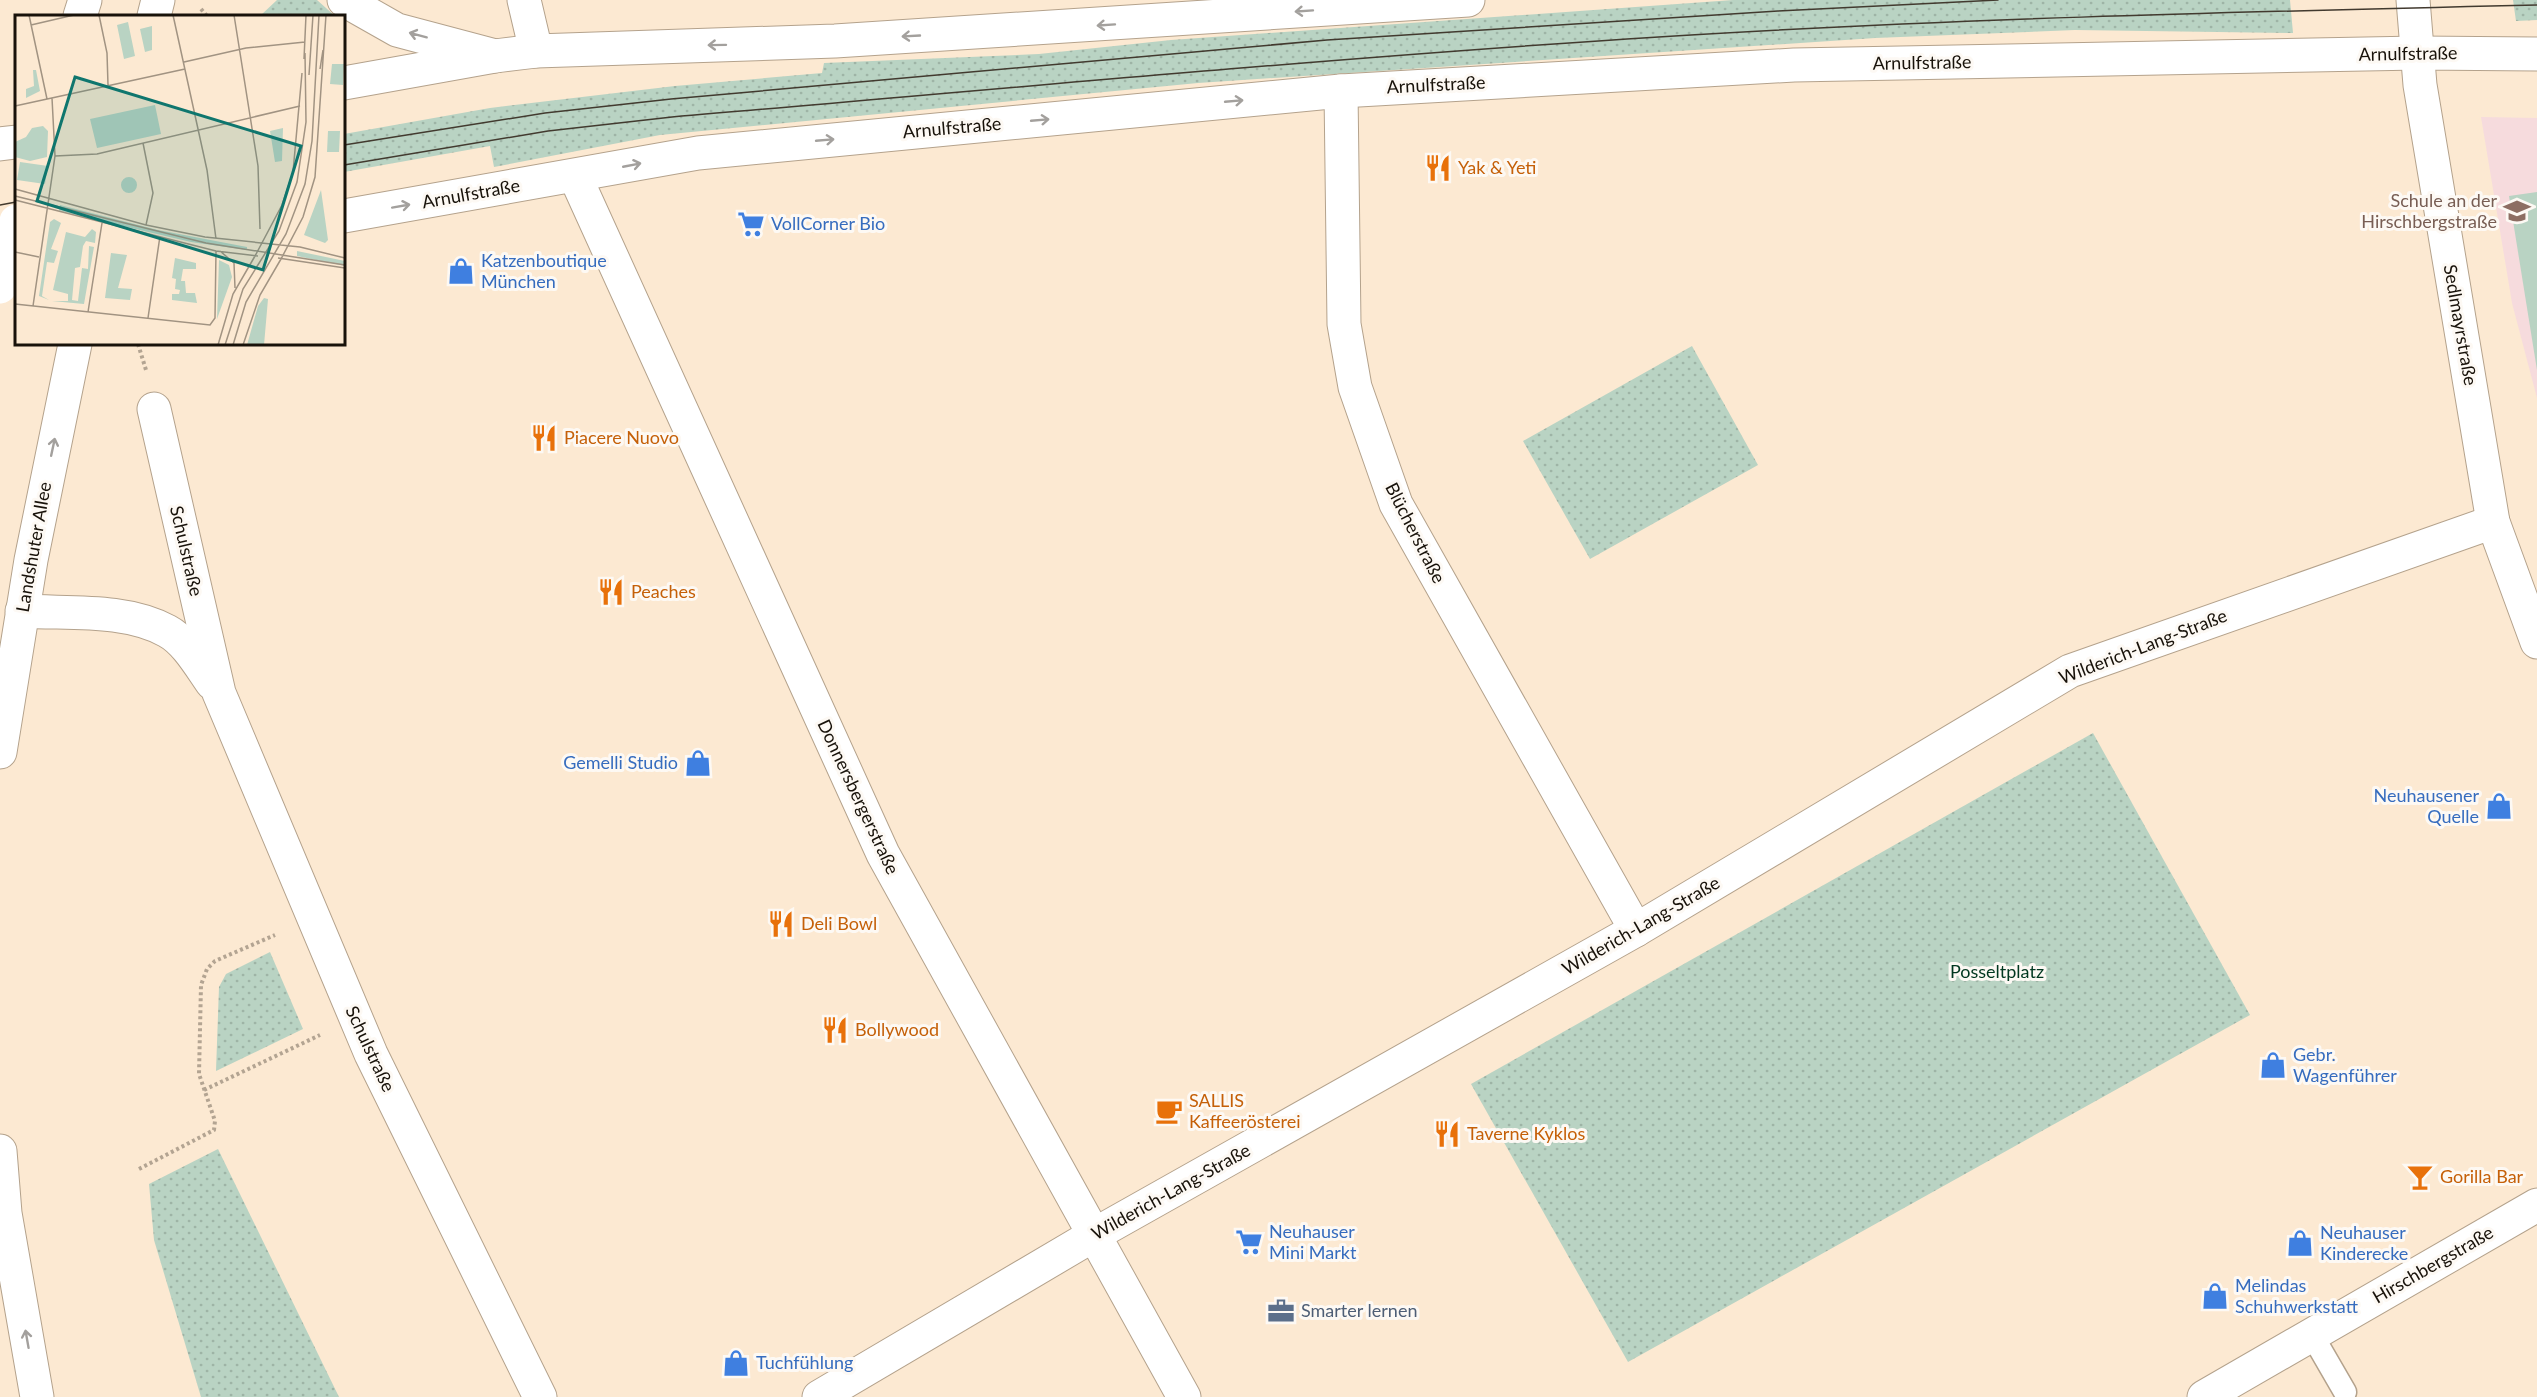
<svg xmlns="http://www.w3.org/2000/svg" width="2537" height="1397" font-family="Lato,sans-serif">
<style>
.education{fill:#f6dbdd}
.green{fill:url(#green-dots)}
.pitch{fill:#b9d3c3}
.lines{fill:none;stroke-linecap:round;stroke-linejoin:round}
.lane-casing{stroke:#b4a28c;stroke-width:25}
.street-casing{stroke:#b4a28c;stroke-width:35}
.secondary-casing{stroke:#b4a28c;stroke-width:35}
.primary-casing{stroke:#b4a28c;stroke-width:35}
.highway-casing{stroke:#b4a28c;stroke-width:35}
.path{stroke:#b3a492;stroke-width:4;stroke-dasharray:3 3;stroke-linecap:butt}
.lane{stroke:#fff;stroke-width:22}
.street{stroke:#fff;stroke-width:33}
.secondary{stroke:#fff;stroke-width:33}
.primary{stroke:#fff;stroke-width:33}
.highway{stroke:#fff;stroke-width:33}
.tram{stroke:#423a2f;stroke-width:1.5}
.highway-bridge-casing{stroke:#b4a28c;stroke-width:35;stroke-linecap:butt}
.highway-bridge{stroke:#fff;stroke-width:33}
.oneway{stroke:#a3a09d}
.labels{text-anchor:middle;stroke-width:6;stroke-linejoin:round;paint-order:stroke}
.street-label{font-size:18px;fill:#18120a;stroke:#fdf9f4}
.food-label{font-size:18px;fill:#c56008;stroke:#fdf9f4;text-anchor:start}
.education-label{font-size:18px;fill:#785e54;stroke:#fdf9f4;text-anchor:end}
.shop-label{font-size:18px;fill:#366cbe;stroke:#fdf9f4;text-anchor:start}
.park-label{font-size:18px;fill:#01371f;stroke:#fdf9f4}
.service-label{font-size:18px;fill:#4e5e75;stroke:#fdf9f4;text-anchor:start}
.inset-road{fill:none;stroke:#a19382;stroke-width:1.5}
.view{fill:#0f766e;fill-opacity:0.15;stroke:#0f766e;stroke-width:3}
.inset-edge{fill:none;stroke:#18120a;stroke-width:3}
</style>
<defs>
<pattern id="green-dots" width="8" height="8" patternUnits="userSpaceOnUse" patternTransform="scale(1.5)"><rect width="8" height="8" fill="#b9d3c3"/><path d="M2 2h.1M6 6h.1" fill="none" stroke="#9eb4a6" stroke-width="1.8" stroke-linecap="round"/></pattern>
</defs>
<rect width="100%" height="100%" fill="#fce9d2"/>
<path class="education" d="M2481,117L2537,118V398L2512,303Z"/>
<g class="green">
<path d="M277,0H317L335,16H260Z"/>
<path d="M1733,0H2290L2293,33L2075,30L1875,38L1198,83L660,135L494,167L490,146L344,172V134L490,108L675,86L822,73L824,63L1039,54L1171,40Z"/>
<path d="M2513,0H2537V20L2516,21Z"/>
<path d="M1692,346L1758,465L1590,559L1523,441Z"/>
<path d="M2093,733L2250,1015L1628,1362L1471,1084Z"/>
<path d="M270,952L303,1029L216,1071L219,987L226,974Z"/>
<path d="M218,1149L339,1397H201L154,1240L149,1184Z"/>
</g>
<path class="pitch" d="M2537,192V370L2509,196Z"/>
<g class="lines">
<defs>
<path id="lane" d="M2312,1335L2345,1392"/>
<g id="street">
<path d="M524,0L536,51"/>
<path d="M2413,0L2420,85L2493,522L2537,642"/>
<path d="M1341,91L1344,324L1355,387L1396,504L1636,930"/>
<path d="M575,176L883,854L1184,1397"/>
<path d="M154,409L219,693L371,1054L540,1397"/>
<path d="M22,611C69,614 125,608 167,631C186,641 200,666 212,683"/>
<path d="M819,1397L1092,1236L1636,930L2070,671L2493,522"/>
<path d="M2204,1397L2537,1205"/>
</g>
<g id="secondary">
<path d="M0,752L31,560L75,344"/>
<path d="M0,1151L5,1213L37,1397"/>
</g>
<g id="primary">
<path d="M344,83L495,56L536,51L835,41L1468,0"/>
<path d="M0,144L16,142"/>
<path d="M344,216L698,153L1341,91L1794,65L2418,53L2537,54"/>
</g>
<g id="highway">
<path d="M344,0L397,30L495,56"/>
<path d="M80,16L85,0"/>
<path d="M154,16L158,0"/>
</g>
</defs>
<use href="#lane" class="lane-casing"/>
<use href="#street" class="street-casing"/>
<use href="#secondary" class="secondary-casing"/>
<use href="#primary" class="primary-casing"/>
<use href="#highway" class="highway-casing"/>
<g class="path">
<path d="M201,9L207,16"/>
<path d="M138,344L146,370"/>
<path d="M204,1090L320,1035"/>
<path d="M139,1169L214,1130L215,1121L199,1074L201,985L207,969L215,961L275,935"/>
</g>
<use href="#lane" class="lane"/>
<use href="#street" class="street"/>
<use href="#secondary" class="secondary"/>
<use href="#primary" class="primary"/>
<use href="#highway" class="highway"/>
<g class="tram">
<path d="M344,145L545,113L671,99L1327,40L1778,11L1998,0"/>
<path d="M344,165L548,131L672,117C990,90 1308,60 1627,39C1930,19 2233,12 2537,5"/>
<path d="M0,205L16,202"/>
<path d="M0,226L16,223"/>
</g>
<defs>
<path id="highway-bridge" d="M0,287L16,221"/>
</defs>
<use href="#highway-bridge" class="highway-bridge-casing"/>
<use href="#highway-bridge" class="highway-bridge"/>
</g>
<defs><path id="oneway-shaft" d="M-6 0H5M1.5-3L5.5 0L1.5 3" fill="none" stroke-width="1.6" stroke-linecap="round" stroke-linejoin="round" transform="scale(1.5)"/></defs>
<g class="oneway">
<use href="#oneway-shaft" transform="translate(1304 11) rotate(176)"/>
<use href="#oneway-shaft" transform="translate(1106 25) rotate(176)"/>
<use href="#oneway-shaft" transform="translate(418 35) rotate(-165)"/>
<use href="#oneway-shaft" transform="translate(911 36) rotate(177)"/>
<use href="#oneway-shaft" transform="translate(717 45) rotate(179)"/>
<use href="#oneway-shaft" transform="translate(1234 101) rotate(-5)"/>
<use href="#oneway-shaft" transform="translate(1040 120) rotate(-5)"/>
<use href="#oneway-shaft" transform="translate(825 140) rotate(-5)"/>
<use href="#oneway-shaft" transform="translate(632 165) rotate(-11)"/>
<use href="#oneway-shaft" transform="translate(401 206) rotate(-10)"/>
<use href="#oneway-shaft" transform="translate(53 447) rotate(-78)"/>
<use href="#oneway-shaft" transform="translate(27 1339) rotate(-100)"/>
</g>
<defs>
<symbol id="restaurant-bare" viewBox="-9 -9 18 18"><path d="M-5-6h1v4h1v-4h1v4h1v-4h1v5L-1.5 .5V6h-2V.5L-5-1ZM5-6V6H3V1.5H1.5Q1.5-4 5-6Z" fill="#e8710a" stroke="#fdf9f4" stroke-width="2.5" paint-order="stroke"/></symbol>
<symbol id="school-bare" viewBox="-9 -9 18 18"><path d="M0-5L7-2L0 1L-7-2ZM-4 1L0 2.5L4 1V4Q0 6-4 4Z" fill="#8d6e63" stroke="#fdf9f4" stroke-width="2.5" paint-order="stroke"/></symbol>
<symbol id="supermarket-bare" viewBox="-9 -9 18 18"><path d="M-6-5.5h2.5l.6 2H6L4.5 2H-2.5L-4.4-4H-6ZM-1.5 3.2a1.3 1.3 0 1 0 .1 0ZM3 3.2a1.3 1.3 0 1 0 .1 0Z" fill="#3f7fe0" stroke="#fdf9f4" stroke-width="2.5" paint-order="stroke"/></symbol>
<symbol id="shop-bare" viewBox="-9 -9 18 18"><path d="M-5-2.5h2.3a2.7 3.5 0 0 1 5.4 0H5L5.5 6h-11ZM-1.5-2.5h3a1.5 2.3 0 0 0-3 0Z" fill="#3f7fe0" stroke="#fdf9f4" stroke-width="2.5" paint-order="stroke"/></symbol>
<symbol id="cafe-bare" viewBox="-9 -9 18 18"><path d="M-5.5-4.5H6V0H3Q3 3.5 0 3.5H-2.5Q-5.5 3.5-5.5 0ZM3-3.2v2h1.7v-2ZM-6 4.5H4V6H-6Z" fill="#e8710a" stroke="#fdf9f4" stroke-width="2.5" paint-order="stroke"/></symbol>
<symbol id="bar-bare" viewBox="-9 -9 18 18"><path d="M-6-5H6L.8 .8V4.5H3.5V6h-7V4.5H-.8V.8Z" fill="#e8710a" stroke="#fdf9f4" stroke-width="2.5" paint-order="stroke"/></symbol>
<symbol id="office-bare" viewBox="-9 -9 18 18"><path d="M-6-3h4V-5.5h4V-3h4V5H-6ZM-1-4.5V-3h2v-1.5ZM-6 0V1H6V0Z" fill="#5c6f8a" stroke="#fdf9f4" stroke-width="2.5" paint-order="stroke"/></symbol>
</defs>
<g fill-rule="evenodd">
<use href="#restaurant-bare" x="1419" y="149" width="38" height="38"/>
<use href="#school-bare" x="2498" y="192" width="38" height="38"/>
<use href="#supermarket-bare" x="732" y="205" width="38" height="38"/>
<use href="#shop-bare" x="442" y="252" width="38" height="38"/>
<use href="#restaurant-bare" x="525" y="419" width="38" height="38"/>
<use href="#restaurant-bare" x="592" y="573" width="38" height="38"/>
<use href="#shop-bare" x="679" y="744" width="38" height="38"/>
<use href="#shop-bare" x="2480" y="787" width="38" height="38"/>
<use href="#restaurant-bare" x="762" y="905" width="38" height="38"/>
<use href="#restaurant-bare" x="816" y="1011" width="38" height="38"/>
<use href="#shop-bare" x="2254" y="1046" width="38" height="38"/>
<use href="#cafe-bare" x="1150" y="1092" width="38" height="38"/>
<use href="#restaurant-bare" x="1428" y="1115" width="38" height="38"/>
<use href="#bar-bare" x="2401" y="1158" width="38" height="38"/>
<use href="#supermarket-bare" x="1230" y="1223" width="38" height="38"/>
<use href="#shop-bare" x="2281" y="1224" width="38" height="38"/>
<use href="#shop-bare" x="2196" y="1277" width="38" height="38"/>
<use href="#office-bare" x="1262" y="1292" width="38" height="38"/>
<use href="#shop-bare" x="717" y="1344" width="38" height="38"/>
</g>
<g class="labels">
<g class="street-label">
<text transform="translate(2408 54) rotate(-1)" y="6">Arnulfstraße</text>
<text transform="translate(1922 63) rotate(-1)" y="6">Arnulfstraße</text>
<text transform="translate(1436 85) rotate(-3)" y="6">Arnulfstraße</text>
<text transform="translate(952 128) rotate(-5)" y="6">Arnulfstraße</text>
<text transform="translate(471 194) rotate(-10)" y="6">Arnulfstraße</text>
<text transform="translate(2460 325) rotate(80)" y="6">Sedlmayrstraße</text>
<text transform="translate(1415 533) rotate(63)" y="6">Blücherstraße</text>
<text transform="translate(34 547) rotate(-80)" y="6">Landshuter Allee</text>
<text transform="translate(186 551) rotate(77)" y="6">Schulstraße</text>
<text transform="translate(2143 647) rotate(-21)" y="6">Wilderich-Lang-Straße</text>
<text transform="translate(858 797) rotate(65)" y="6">Donnersbergerstraße</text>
<text transform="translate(1641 926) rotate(-30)" y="6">Wilderich-Lang-Straße</text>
<text transform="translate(370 1049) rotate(65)" y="6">Schulstraße</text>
<text transform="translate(1171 1192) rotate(-29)" y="6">Wilderich-Lang-Straße</text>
<text transform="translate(2433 1265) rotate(-30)" y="6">Hirschbergstraße</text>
</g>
<g class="food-label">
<text x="1458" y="174">Yak &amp; Yeti</text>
<text x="564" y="444">Piacere Nuovo</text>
<text x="631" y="598">Peaches</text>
<text x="801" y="930">Deli Bowl</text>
<text x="855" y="1036">Bollywood</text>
<text x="1189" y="1107">SALLIS<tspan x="1189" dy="21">Kaffeerösterei</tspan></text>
<text x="1467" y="1140">Taverne Kyklos</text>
<text x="2440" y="1183">Gorilla Bar</text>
</g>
<g class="education-label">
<text x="2497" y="207">Schule an der<tspan x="2497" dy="21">Hirschbergstraße</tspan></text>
</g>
<g class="shop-label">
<text x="771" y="230">VollCorner Bio</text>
<text x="481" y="267">Katzenboutique<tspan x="481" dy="21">München</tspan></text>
<text x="678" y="769" text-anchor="end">Gemelli Studio</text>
<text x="2479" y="802" text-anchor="end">Neuhausener<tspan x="2479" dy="21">Quelle</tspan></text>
<text x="2293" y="1061">Gebr.<tspan x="2293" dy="21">Wagenführer</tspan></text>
<text x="1269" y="1238">Neuhauser<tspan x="1269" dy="21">Mini Markt</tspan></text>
<text x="2320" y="1239">Neuhauser<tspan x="2320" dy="21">Kinderecke</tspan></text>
<text x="2235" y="1292">Melindas<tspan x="2235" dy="21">Schuhwerkstatt</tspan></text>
<text x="756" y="1369">Tuchfühlung</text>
</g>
<g class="park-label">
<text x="1997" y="978">Posseltplatz</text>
</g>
<g class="service-label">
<text x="1301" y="1317">Smarter lernen</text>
</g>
</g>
<g transform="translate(15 15)">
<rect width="330" height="330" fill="#fce9d2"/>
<path d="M113,7L120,41L109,44L102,10ZM137,11V35L130,37L125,14ZM317,49H329L328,70L315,69ZM18,55H21L25,76L11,83V74L19,71ZM140,90L146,119L82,133L75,104ZM268,113L267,146L260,147L255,116ZM313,116H325L324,137H312ZM106 170a8 8 0 1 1 16 0a8 8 0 1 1-16 0ZM306,175L313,225L310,228L289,220ZM45,190L143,215L232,232V235L176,227L44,196ZM39,204L46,208L36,234L43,236L39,248L32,247L27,281L34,285L24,281L35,207ZM77,214L81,217L80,228L71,226L68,231L65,252L60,253L57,285L63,286L67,253L73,254L74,231L79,232L69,289L37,286H53V279L38,275L51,217L70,222ZM282,236L330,246V251L282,241ZM96,238L112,240L103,273L117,274L115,285L90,283ZM160,243L181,248V254H168L166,266H170L171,278H180L182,288L157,285V279H164L165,275L160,274L161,264L157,263ZM249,283L253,284L249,330H232L243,291Z" fill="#b9d3c3"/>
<path d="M28,111L33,116L32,142L15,146L0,142V127L11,122L17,113ZM204,245L214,250L217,262L202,304Z" fill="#b9d3c3"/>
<path d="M5,147L33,151L30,169L2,165Z" fill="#b9d3c3"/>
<path class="inset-road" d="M14,0L32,84M84,0L92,38L93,70M158,0L192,155L201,224M219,0L243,151L245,214M16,10L59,0M289,44L291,0M169,47L231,33L290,27M305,54L308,35M294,60L298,0M0,91L170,54M128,128L138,178L131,210M40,141L82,139L285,91M0,174L131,210L190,222L285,232L330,243M0,181L191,228L330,250M0,185L201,236L243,241M205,236L219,248L220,273M0,237L24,242M240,241L267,190L278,157L287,58M263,243L330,253M266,244L288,202L300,162L311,0M0,289L195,310L200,303L201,236M18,291L40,141L37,83M73,297L87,208M133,303L145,221M203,330L218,279L240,241M210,330L228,274L264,216L282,167L291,107L290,38M218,330L231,287L271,219L290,169L297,126L304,0M228,330L245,280L266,244"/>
<path class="view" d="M60,62L286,131L248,255L22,186Z"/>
<rect width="330" height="330" class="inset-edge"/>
</g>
</svg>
